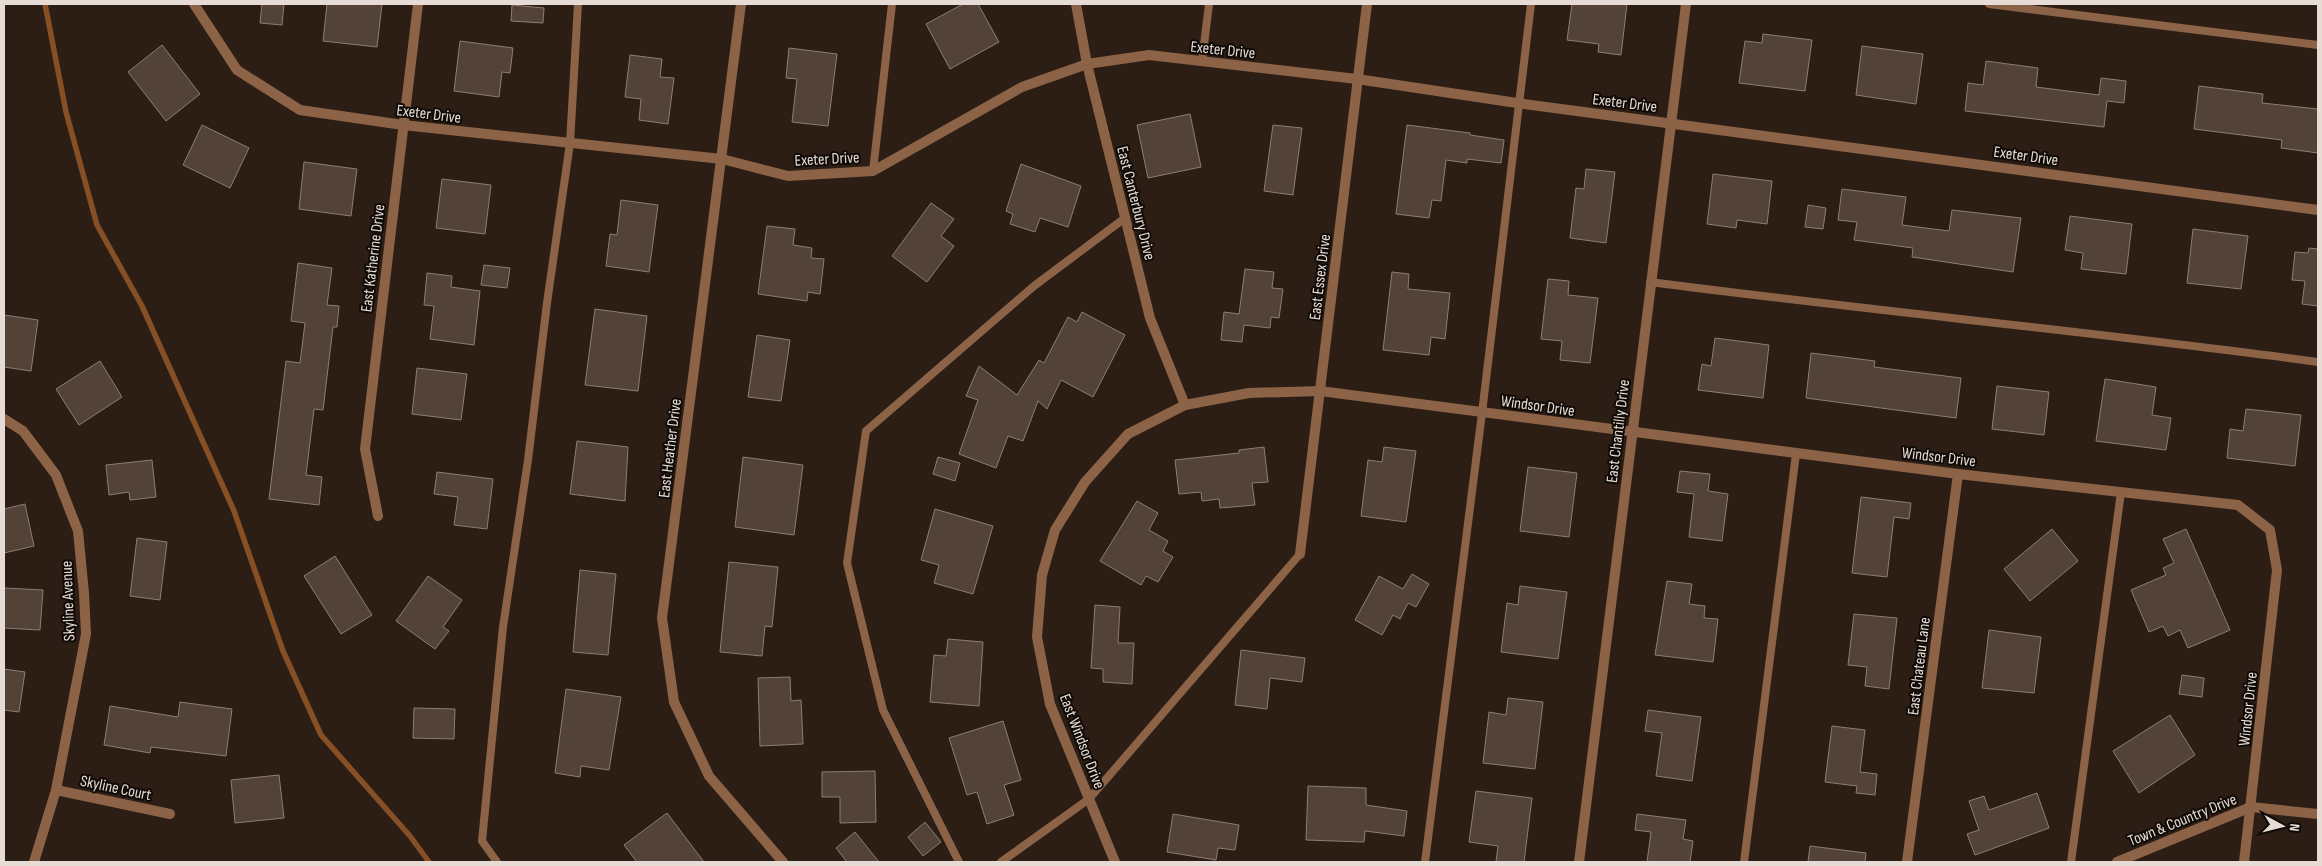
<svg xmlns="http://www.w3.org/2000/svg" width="2322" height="866" font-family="'Sofia Sans Condensed',sans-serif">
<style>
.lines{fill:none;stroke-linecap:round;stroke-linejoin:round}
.stream{stroke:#864f25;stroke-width:5.5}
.building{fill:#524238;stroke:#8f7d71}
.lane{stroke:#8c6346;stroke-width:8}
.street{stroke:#8c6346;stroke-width:10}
.labels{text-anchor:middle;stroke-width:4;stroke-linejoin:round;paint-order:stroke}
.street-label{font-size:16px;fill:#e6dcd5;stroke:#100a06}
</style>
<rect width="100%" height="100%" fill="#2c1e15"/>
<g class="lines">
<path class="stream" d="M45,4L66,112L97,225L142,306L234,511L283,651L321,735L410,836L429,862"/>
</g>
<g class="building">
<path d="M262,4H284L282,25L260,23Z"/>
<path d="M327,4H382L377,47L323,41Z"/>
<path d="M963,4H978L999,42L950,69L926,24Z"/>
<path d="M1572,4H1627L1621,55L1598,52L1599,44L1567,40Z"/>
<path d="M512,5L544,8L543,23L511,21Z"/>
<path d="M1763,34L1812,40L1805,91L1739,83L1745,41L1762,43Z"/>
<path d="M460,41L513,48L510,73L502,72L499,97L454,91Z"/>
<path d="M162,45L200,94L166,121L128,72Z"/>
<path d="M1862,46L1923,54L1916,104L1856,95Z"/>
<path d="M789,48L837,54L828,126L792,122L797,79L786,78Z"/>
<path d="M630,55L662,59L660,77L674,78L668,124L639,120L641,99L625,97Z"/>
<path d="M1986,61L2038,68L2036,87L2099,95L2101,78L2126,81L2124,103L2107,101L2104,127L1965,111L1968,83L1983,85Z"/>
<path d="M2199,86L2263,94L2262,103L2318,109V153L2281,148L2282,140L2194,129Z"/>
<path d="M1190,114L1201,167L1148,178L1137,125Z"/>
<path d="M202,125L249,148L230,188L183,165Z"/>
<path d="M1273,125L1302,128L1293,195L1264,191Z"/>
<path d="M1407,125L1470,133V135L1504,140L1501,163L1467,159V163L1446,160L1441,201L1432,200L1429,218L1396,214Z"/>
<path d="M304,162L357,169L351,216L299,209Z"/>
<path d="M1021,164L1081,186L1068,227L1040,218L1035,232L1010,224L1013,214L1006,211Z"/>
<path d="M1586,169L1615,172L1606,243L1570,238L1576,188L1584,189Z"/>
<path d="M1713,174L1772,181L1767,224L1737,220L1736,228L1707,224Z"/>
<path d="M442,179L491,185L485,234L436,228Z"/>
<path d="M1842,189L1906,197L1902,225L1949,231L1952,210L2021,218L2013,272L1912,257L1913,248L1854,240L1857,222L1838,220Z"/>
<path d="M621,200L658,205L649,272L606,266L610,234L617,235Z"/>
<path d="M931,203L954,219L941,236L954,246L927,282L892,256Z"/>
<path d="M1808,205L1826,208L1823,229L1805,227Z"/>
<path d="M2070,216L2132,224L2126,274L2081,269L2083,253L2065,250Z"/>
<path d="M767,226L795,229L793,245L812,248L811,258L824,259L820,294L808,292L807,301L758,294Z"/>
<path d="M2193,229L2248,236L2241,289L2187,283Z"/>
<path d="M2309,248L2318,249V306L2302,304L2305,281L2292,280L2295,252L2308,253Z"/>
<path d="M298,263L332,268L327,305L339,306L337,327H333L323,410L314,409L306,475L322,477L319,505L269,499L286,361L300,363L305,323L291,321Z"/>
<path d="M484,265L510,268L507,288L481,285Z"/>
<path d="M1245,269L1274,272L1272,288L1283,289L1279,318L1271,317L1270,328L1244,325L1242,342L1221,340L1224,312L1239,314Z"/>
<path d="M1392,272L1409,274L1408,289L1450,293L1445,339L1431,337L1429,355L1383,350Z"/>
<path d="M427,273L452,276L451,287L480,291L474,345L430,339L434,306L424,305Z"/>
<path d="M1548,279L1569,281L1568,295L1598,298L1590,363L1560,360L1562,341L1541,339Z"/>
<path d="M595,309L647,316L638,391L585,385Z"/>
<path d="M1082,312L1125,335L1093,397L1061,380L1047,409L1038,401L1023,441L1008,436L996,468L959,454L978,400L966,396L979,366L1017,395L1039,360L1044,363L1068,317L1077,322Z"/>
<path d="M4,315L38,320L31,371L4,367Z"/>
<path d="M757,335L790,340L781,401L748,397Z"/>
<path d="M1715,338L1769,345L1763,398L1698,390L1702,364L1711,366Z"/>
<path d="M1811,353L1875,361L1874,367L1961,378L1956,418L1806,398Z"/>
<path d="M100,361L122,397L79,425L56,389Z"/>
<path d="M417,368L467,374L461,420L412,414Z"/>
<path d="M2105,379L2156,387L2152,415L2171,418L2166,450L2096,441Z"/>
<path d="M1997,386L2049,392L2044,435L1992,429Z"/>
<path d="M2246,409L2301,415L2295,466L2227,458L2230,429L2243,431Z"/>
<path d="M577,441L628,447L625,501L570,494Z"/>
<path d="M1264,447L1268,482L1252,483L1255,505L1220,508L1219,499L1202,501L1201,492L1179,494L1175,460L1239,453V450Z"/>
<path d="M1384,447L1416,451L1406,522L1361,516L1368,460L1382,462Z"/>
<path d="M743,457L803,465L794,535L735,527Z"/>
<path d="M938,457L960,463L955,481L933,474Z"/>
<path d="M152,460L156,497L130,500L129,492L109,495L106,465Z"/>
<path d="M1528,467L1577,473L1569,537L1520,531Z"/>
<path d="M1680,471L1710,474L1708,491L1728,494L1722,541L1689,537L1694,494L1677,492Z"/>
<path d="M437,472L493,479L487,529L454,525L458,497L434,494Z"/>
<path d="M1861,497L1911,503L1909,519L1894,517L1887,577L1852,573Z"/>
<path d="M1137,501L1158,513L1149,530L1168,541L1163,551L1173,557L1158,582L1146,576L1141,585L1100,561Z"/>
<path d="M25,504L34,546L4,553V509Z"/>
<path d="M935,509L993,526L973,594L934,583L939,565L921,560Z"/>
<path d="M2052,529L2078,561L2030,601L2004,569Z"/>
<path d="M2186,529L2230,630L2188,648L2180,630L2168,636L2163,626L2149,632L2131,590L2166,575L2163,568L2174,563L2163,539Z"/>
<path d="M137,538L167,542L160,600L130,596Z"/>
<path d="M335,556L372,615L341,634L304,576Z"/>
<path d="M729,562L778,567L772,627L765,626L762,656L720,652Z"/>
<path d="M580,570L616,574L608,655L573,652Z"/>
<path d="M1412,574L1429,584L1416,607L1408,603L1400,619L1393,615L1382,635L1355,620L1379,576L1403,589Z"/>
<path d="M428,576L462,600L443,627L449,631L435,649L396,621Z"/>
<path d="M1667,581L1692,584L1689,604L1705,606L1704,618L1718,619L1713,662L1655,655Z"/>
<path d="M1520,586L1567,592L1558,659L1501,652L1507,603L1518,605Z"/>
<path d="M4,588L43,590L40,630L4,628Z"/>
<path d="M1095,605L1120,607L1118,643H1134L1132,684L1103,682V669L1091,668Z"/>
<path d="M1854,614L1897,618L1889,689L1865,686L1867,667L1848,665Z"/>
<path d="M1989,630L2041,637L2034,693L1982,688Z"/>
<path d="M948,639L983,642L979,706L930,702L934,655L946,656Z"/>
<path d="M1241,650L1305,658L1302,682L1270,678L1267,709L1235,705Z"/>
<path d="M4,669L25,672L19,712L4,710Z"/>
<path d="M2182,675L2204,678L2202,697L2179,694Z"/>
<path d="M790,677L791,701L801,700L803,744L760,746L758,678Z"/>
<path d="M566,689L621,697L609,770L581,766L580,777L555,773Z"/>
<path d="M1508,698L1543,702L1535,769L1483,763L1489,712L1506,715Z"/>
<path d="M180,702L232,709L226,756L151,747L150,753L104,745L110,706L178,717Z"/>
<path d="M414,708L455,709L454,739L413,738Z"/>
<path d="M1648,710L1701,717L1692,781L1656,776L1662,733L1645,731Z"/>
<path d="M2170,715L2195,755L2139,793L2113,751Z"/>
<path d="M1003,721L1021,780L1004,785L1014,815L987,824L977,792L967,795L949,738Z"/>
<path d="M1832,726L1865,730L1860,772L1877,774L1875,795L1856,793L1857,786L1825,782Z"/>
<path d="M875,771L876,822L840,823V797H822V772Z"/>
<path d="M279,775L284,818L235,823L231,780Z"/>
<path d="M1308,786L1366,788V805L1407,811L1404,836L1365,831L1364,842L1306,840Z"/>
<path d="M1476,791L1532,798L1524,862H1496L1498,846L1469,842Z"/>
<path d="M2037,793L2049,828L1975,855L1967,834L1979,830L1969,801L1984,796L1989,810Z"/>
<path d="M667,813L704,862H637L624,845Z"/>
<path d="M1173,814L1239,825L1235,850L1218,848L1216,860L1167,852Z"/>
<path d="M1637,814L1686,820L1683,839L1693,841L1690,862H1647L1651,832L1635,830Z"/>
<path d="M925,822L941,842L923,856L908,837Z"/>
<path d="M855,832L879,862H847L836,848Z"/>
<path d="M1810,846L1866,853L1865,862H1808Z"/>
</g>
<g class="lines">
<g class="lane">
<path d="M1989,4L2318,45"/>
<path d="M1202,61L1209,4"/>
<path d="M873,171L892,4"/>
<path d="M1650,282C1873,311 2096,332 2318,362"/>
<path d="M497,862L482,841L503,627L528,460L547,303L570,143L578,4"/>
<path d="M959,862L883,710L847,563L866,431L1034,286L1125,218"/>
<path d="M1001,862L1089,799L1300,554"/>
<path d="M1425,862L1482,413L1531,4"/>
<path d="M1744,862L1796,454"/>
<path d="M2071,862L2121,492"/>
</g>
<g class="street">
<path d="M194,4L237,70L300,110L403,125L722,159L788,176L873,171L1022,87L1087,64L1149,55L1357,79L1517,103L2318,210"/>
<path d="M741,4L662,618L674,702L709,776L783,862"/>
<path d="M1076,4L1087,64L1150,318L1185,405"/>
<path d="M4,419L23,431L56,475L78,531L84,593L86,634L56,790L34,862"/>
<path d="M378,516L365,449L418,4"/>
<path d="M1300,554L1367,4"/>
<path d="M56,790L170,814"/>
<path d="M1115,862L1050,704L1037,637L1042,575L1055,530L1085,482L1128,434L1185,405L1249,393L1320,391L1958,474L2238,505L2270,530L2277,570L2244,862"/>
<path d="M1579,862L1686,4"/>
<path d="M1907,862L1958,474"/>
<path d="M2117,862L2251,807L2318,814"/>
</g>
</g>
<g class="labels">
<g class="street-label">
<text transform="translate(1223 49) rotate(6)" y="6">Exeter Drive</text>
<text transform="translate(1625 102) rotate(7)" y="6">Exeter Drive</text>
<text transform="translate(429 113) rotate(7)" y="6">Exeter Drive</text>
<text transform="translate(2026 155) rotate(8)" y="6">Exeter Drive</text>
<text transform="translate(827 158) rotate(-3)" y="6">Exeter Drive</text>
<text transform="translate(1137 203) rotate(76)" y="6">East Canterbury Drive</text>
<text transform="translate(372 258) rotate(-83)" y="6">East Katherine Drive</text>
<text transform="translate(1319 277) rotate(-83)" y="6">East Essex Drive</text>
<text transform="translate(1538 405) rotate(8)" y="6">Windsor Drive</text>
<text transform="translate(1617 431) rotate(-83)" y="6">East Chantilly Drive</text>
<text transform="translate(669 448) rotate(-83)" y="6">East Heather Drive</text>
<text transform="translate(1939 456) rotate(7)" y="6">Windsor Drive</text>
<text transform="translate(67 601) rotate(-92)" y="6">Skyline Avenue</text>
<text transform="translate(1918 666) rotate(-83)" y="6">East Chateau Lane</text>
<text transform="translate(2247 709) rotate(-84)" y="6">Windsor Drive</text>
<text transform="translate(1083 741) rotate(69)" y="6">East Windsor Drive</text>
<text transform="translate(116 787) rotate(12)" y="6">Skyline Court</text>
<text transform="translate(2182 819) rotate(-22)" y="6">Town &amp; Country Drive</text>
</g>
</g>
<rect width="2322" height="866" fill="none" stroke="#e6dcd5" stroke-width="10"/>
<g transform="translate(2282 826) rotate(97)" stroke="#100a06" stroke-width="4" paint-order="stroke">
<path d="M0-4L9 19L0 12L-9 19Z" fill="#e6dcd5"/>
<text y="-8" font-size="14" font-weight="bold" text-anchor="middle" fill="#e6dcd5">N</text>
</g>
</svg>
